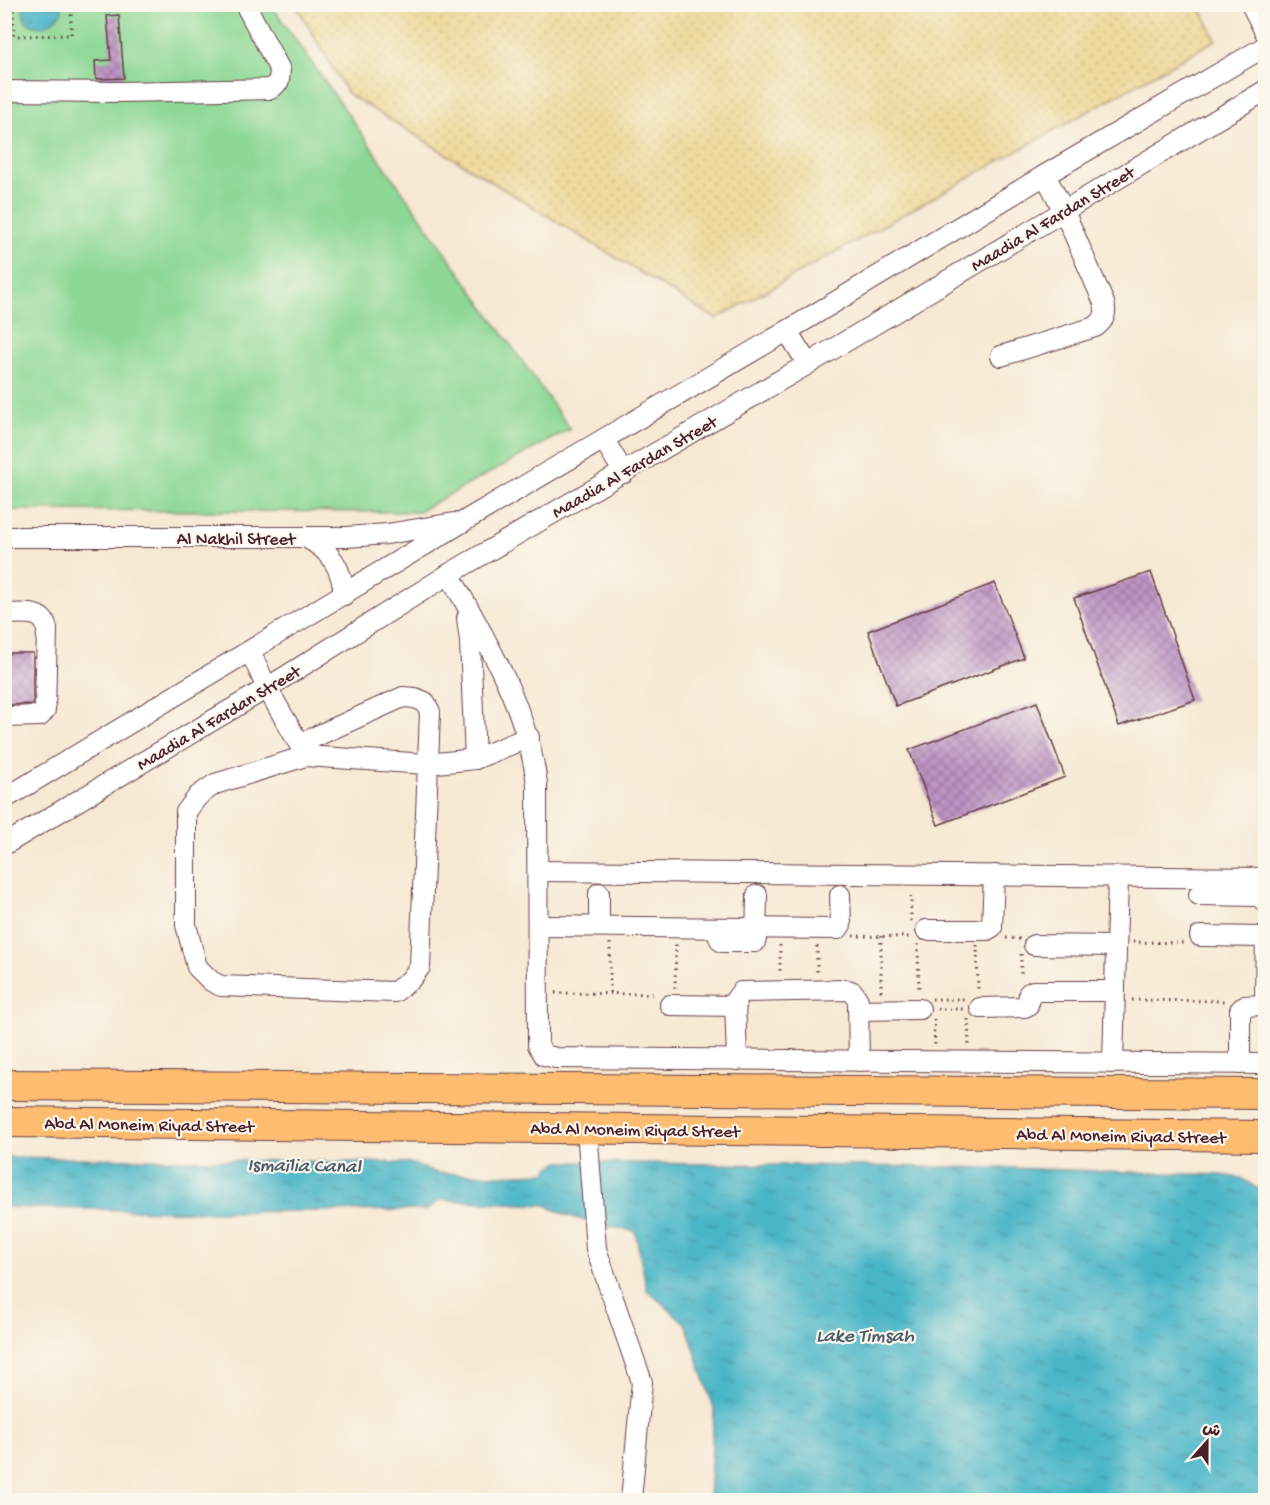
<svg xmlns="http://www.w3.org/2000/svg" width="1270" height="1505" font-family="'Gochi Hand','Playpen Sans Arabic',sans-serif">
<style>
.green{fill:#8dd895;stroke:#6c7c60;stroke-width:1.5}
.sand{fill:url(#sand-dots);stroke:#9c7c64;stroke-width:1.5}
.water{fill:url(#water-ripples);stroke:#4a6a79;stroke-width:1.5}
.building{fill:url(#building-cross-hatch)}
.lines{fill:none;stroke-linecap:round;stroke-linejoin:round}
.minor-casing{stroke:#643d44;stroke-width:22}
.highway-casing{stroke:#643d44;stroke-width:32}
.path{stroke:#643d44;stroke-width:3;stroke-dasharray:1.5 4.5;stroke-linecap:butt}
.minor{stroke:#fff;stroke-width:20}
.highway{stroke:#fdbc70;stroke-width:30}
.labels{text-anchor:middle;stroke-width:4.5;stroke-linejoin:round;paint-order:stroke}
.street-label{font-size:18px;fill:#4a1f2b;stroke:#fbf7ec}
.water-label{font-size:20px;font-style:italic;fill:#4a5b69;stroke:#fbf7ec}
</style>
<defs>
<pattern id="sand-dots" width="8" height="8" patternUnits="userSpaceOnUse" patternTransform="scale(1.5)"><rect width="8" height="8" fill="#eeda9e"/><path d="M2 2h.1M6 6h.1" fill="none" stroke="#cebb88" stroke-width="1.8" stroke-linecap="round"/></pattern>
<pattern id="water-ripples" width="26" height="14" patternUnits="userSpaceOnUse" patternTransform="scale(1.5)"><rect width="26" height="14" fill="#4ab6c7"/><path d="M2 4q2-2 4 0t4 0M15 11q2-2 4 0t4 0" fill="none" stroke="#4093a2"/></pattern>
<pattern id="building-cross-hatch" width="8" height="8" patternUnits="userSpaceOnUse" patternTransform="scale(1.5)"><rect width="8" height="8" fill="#bd94c5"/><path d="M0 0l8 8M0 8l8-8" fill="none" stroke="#9c78a0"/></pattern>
</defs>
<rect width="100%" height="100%" fill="#fbf7ec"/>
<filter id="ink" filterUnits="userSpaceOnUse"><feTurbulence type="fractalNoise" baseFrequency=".0167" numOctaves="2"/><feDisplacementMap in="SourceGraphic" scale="12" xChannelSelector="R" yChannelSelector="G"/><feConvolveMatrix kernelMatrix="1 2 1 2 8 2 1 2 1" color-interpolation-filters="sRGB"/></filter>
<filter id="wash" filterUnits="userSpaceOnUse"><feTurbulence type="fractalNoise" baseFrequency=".008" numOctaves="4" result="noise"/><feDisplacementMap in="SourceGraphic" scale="24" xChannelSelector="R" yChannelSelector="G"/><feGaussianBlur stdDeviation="1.35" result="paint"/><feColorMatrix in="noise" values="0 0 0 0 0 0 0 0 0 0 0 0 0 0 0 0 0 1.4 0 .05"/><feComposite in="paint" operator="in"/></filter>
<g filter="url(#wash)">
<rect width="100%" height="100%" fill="#f7e8d3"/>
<path class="green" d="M5,5H271L570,429L418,512L5,510Z"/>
<path class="sand" d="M1198,4L1216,40L716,319L348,94L296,5Z"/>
<g class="water">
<path d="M26,5H61L62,11C53,24 38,33 25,20L23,11Z"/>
<path d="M5,1157L410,1163L437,1173L492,1175L545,1173L550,1167L559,1162L1009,1168L1221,1175L1241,1178L1265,1193V1500H709L714,1409L686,1324L647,1290L635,1231C609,1227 568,1219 546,1205L441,1200L426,1210L213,1212L5,1207Z"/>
</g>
<g id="blocks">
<g class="building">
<path d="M119,15L124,78L96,79L95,61L111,60L107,16Z"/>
<path d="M1151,572L1195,700L1119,726L1074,598Z"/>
<path d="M995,583L1024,658L896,706L868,631Z"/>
<path d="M4,653H33V704L4,705Z"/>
<path d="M1037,702L1065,777L938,825L909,750Z"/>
</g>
</g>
</g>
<g filter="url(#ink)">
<use href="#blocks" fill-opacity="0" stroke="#643d44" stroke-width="1.5"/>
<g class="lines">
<defs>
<g id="minor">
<path d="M1251,4L1266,34"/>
<path d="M4,91L118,92L271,89L279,81L280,70L245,4"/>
<path d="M787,331L808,364"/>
<path d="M1001,356L1095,327C1104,321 1107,314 1104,303L1064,211L1045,175"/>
<path d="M604,440L624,473"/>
<path d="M4,537H347L387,534L454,523"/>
<path d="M307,538C331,551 342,568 344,595"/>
<path d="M449,574C486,639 528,710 537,784L538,1045L544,1055L556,1058L1266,1064"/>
<path d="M4,614C21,614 45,609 47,630L45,710L40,716L4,717"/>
<path d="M467,618L470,641L475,759"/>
<path d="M250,651L267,688L305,754"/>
<path d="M299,744L403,697L415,698L425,702L430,712L420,967L410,980L395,992L221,986L211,981L197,967L186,925V812L198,796L215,784L306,756L427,764L475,759L529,737"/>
<path d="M4,799L466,520L787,331L1045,175L1266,46"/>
<path d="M4,845L267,688L449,574L808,364L1266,90"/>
<path d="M538,871L1266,878"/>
<path d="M1199,895L1259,896L1266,903"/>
<path d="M538,926L838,929L841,925L840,895"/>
<path d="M599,926V893"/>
<path d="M719,928V938L722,942H755L756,939L757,895"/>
<path d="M926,930H987L992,927L994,875"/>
<path d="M1200,936L1265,937"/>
<path d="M1034,945L1116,946"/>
<path d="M670,1005L736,1006"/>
<path d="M980,1008L1025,1007L1028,1005L1029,993L1033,991H1115"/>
<path d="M858,1010L920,1009"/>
<path d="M737,1060L735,1000L741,992L848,990L853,992L858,1000L859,1061"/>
<path d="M1113,1063L1118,877"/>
<path d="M1240,1064V1010L1244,1006L1262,1005L1265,1001L1266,933"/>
<path d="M587,1129L596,1249L642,1382L631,1500"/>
</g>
<g id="highway">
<path d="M4,1085L1266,1094"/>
<path d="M4,1122L1266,1136"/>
</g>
</defs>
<use href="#minor" class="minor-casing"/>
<use href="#highway" class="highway-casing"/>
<g class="path">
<path d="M13,4L14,36L71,35V4"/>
<path d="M110,4L111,15"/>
<path d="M911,921V896"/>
<path d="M853,936L912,937"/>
<path d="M881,936V995"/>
<path d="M1006,938L1020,939"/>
<path d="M1133,942L1186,943"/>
<path d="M610,943V994"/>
<path d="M918,944L919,992"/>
<path d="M780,945V975"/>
<path d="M977,945L978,993"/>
<path d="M817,946V975"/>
<path d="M1021,954V978"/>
<path d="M675,988L676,944"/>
<path d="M555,993L656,994"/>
<path d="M932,999H967"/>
<path d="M1132,1000L1227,1001"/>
<path d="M937,1009H963"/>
<path d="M934,1019L935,1045"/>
<path d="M968,1019L969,1045"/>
</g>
<use href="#minor" class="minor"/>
<use href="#highway" class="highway"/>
</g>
</g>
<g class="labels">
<g class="street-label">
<text transform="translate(1052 218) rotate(-31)" y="6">Maadia Al Fardan Street</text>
<text transform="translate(634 466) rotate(-30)" y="6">Maadia Al Fardan Street</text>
<text x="236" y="544">Al Nakhil Street</text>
<text transform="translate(218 717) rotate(-31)" y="6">Maadia Al Fardan Street</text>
<text transform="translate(149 1124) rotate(1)" y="6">Abd Al Moneim Riyad Street</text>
<text transform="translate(635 1129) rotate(1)" y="6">Abd Al Moneim Riyad Street</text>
<text transform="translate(1121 1135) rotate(1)" y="6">Abd Al Moneim Riyad Street</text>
</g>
<g class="water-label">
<text transform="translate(304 1164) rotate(1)" y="7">Ismaïlia Canal</text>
<text x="865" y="1341">Lake Timsah</text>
</g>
</g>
<rect width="1270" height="1505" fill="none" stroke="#fbf7ec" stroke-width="24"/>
<g transform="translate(1207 1442) rotate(21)" stroke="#fbf7ec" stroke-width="4.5" paint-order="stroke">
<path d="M0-4.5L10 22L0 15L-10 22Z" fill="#4a1f2b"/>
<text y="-9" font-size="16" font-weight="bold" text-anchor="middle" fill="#4a1f2b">ش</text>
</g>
</svg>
